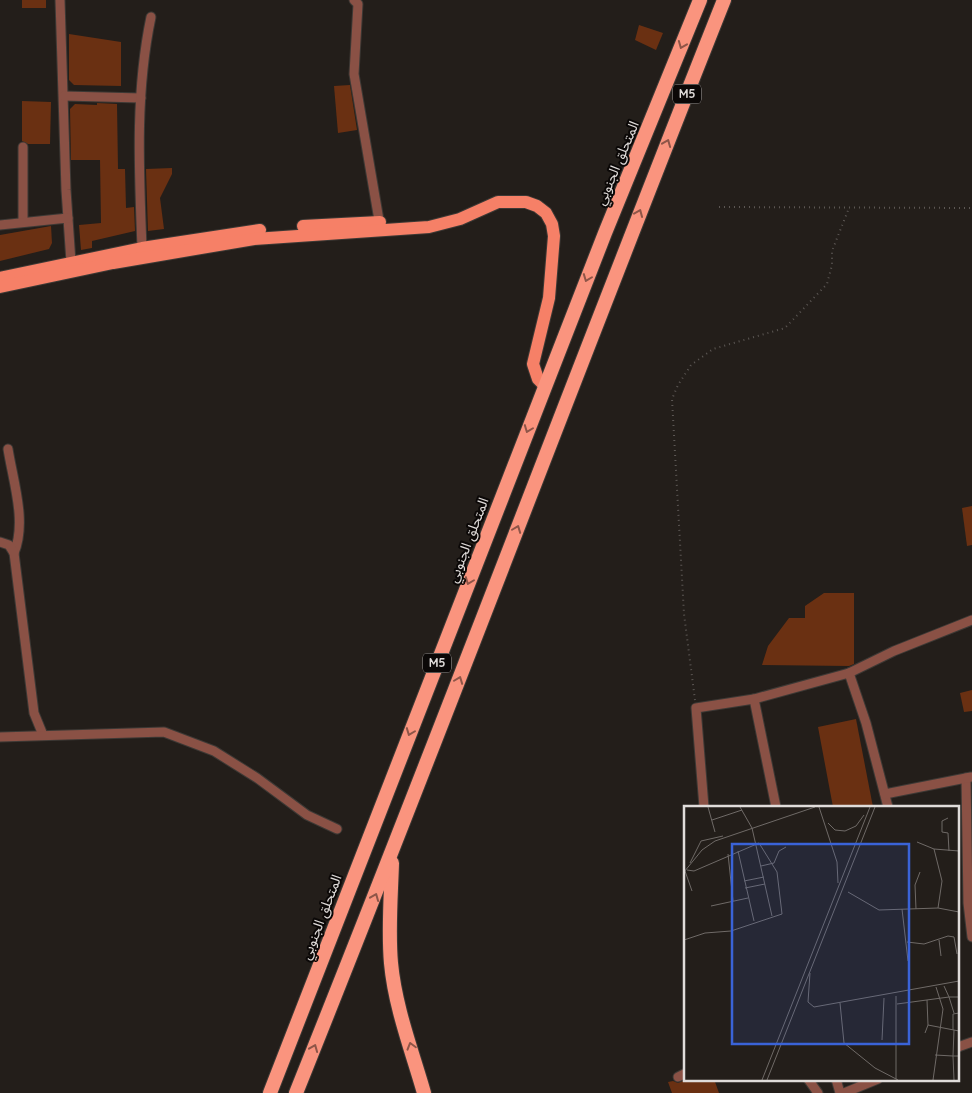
<svg xmlns="http://www.w3.org/2000/svg" width="972" height="1093" font-family="Quicksand,'Noto Sans Arabic',sans-serif">
<style>
.building{fill:#6a3012}
.lines{fill:none;stroke-linecap:round;stroke-linejoin:round}
.minor-casing{stroke:#3d3935;stroke-width:11}
.primary-casing{stroke:#3d3935;stroke-width:14}
.trunk-casing{stroke:#3d3935;stroke-width:16}
.path{stroke:#5c5754;stroke-width:2;stroke-dasharray:1 4;stroke-linecap:butt}
.minor{stroke:#8a5145;stroke-width:9}
.primary{stroke:#f68067;stroke-width:12}
.trunk{stroke:#fa947e;stroke-width:14}
.oneway{stroke:#8e5548}
.labels{text-anchor:middle;stroke-width:4;stroke-linejoin:round;paint-order:stroke}
.shield{fill:#0b0807;stroke:#a09c9b;stroke-width:1}
.shield-label{font-size:12px;font-weight:bold;fill:#e0dcda}
.street-label{font-size:14px;fill:#e0dcda;stroke:#0b0807}
.inset-road{fill:none;stroke:#6f6a67;stroke-width:1}
.view{fill:#3a63d8;fill-opacity:0.15;stroke:#3a63d8;stroke-width:2.5}
.inset-edge{fill:none;stroke:#e0dcda;stroke-width:2.5}
</style>
<rect width="100%" height="100%" fill="#231e1a"/>
<g class="building">
<rect x="22" y="0" width="24" height="8"/>
<path d="M639,25L663,33L656,50L635,40Z"/>
<path d="M69,34L121,42V86L74,85L69,80Z"/>
<path d="M350,85L357,130L338,133L334,86Z"/>
<path d="M22,101L51,102L50,144H28L22,141Z"/>
<path d="M97,103L117,104L118,169H125L126,208L134,207L135,231L92,241V248L81,250L79,225L101,223L100,160H71L70,109L75,104L97,105Z"/>
<path d="M172,168V174L160,198L164,229L148,231L146,169Z"/>
<path d="M51,226L52,243L49,249L0,261V235Z"/>
<path d="M972,506V545L967,546L962,508Z"/>
<path d="M824,593H854V664L849,666L762,665L768,646L789,618H805V606Z"/>
<path d="M972,690V711L964,712L960,693Z"/>
<path d="M856,719L873,807H833L818,727Z"/>
<path d="M687,1079H714L719,1093H672L668,1082L673,1081L678,1083Z"/>
</g>
<g class="lines">
<defs>
<g id="minor">
<path d="M60,0L66,190L71,262"/>
<path d="M354,0L358,4L354,74L380,226"/>
<path d="M64,96L141,98"/>
<path d="M23,147V222"/>
<path d="M0,225L68,218"/>
<path d="M142,248C139,171 135,93 151,17"/>
<path d="M8,449C13,481 27,522 14,553"/>
<path d="M0,542L9,545L14,553L34,713L43,735"/>
<path d="M849,673L866,723L888,807"/>
<path d="M754,699L776,807"/>
<path d="M0,737L164,732L214,751L257,778L307,815L337,829"/>
<path d="M966,778L968,903L972,937"/>
<path d="M885,794L971,777"/>
<path d="M704,807L696,708L754,699L849,673L894,651L972,620"/>
<path d="M958,1047L972,1042"/>
<path d="M678,1077L686,1073"/>
<path d="M808,1079L818,1093"/>
<path d="M836,1079L840,1093"/>
<path d="M844,1093L878,1079"/>
</g>
<g id="primary">
<path d="M303,226L380,222"/>
<path d="M0,278L142,248L260,230"/>
<path d="M0,287L113,263L254,239L429,227L460,219L498,202H526L537,206L546,213L552,224L554,236L549,298L533,364L538,379L545,386"/>
</g>
<g id="trunk">
<path d="M392,863C391,896 388,930 391,963C395,1007 412,1051 424,1093"/>
<path d="M270,1093L605,233L700,0"/>
<path d="M296,1093C442,730 579,364 724,0"/>
</g>
</defs>
<use href="#minor" class="minor-casing"/>
<use href="#primary" class="primary-casing"/>
<use href="#trunk" class="trunk-casing"/>
<g class="path">
<path d="M719,207L972,208"/>
<path d="M695,700L684,614L672,399L678,385L691,365L713,349L785,328L827,284L832,265V251L849,208"/>
</g>
<use href="#minor" class="minor"/>
<use href="#primary" class="primary"/>
<use href="#trunk" class="trunk"/>
</g>
<defs><path id="oneway-chevron" d="M-2-3.5L2.5 0L-2 3.5" fill="none" stroke-width="1.6" stroke-linecap="round" stroke-linejoin="round" transform="scale(1.25)"/></defs>
<g class="oneway">
<use href="#oneway-chevron" transform="translate(682 45) rotate(112)"/>
<use href="#oneway-chevron" transform="translate(667 143) rotate(-68)"/>
<use href="#oneway-chevron" transform="translate(639 213) rotate(-67)"/>
<use href="#oneway-chevron" transform="translate(587 278) rotate(111)"/>
<use href="#oneway-chevron" transform="translate(528 429) rotate(111)"/>
<use href="#oneway-chevron" transform="translate(517 529) rotate(-69)"/>
<use href="#oneway-chevron" transform="translate(469 581) rotate(111)"/>
<use href="#oneway-chevron" transform="translate(459 680) rotate(-69)"/>
<use href="#oneway-chevron" transform="translate(410 732) rotate(111)"/>
<use href="#oneway-chevron" transform="translate(375 897) rotate(-68)"/>
<use href="#oneway-chevron" transform="translate(411 1046) rotate(-106)"/>
<use href="#oneway-chevron" transform="translate(314 1048) rotate(-68)"/>
</g>
<g class="labels">
<g class="shield">
<rect x="673" y="84.5" width="28" height="19" rx="4"/>
<rect x="423" y="653.5" width="28" height="19" rx="4"/>
</g>
<g class="shield-label">
<text x="687" y="98">M5</text>
<text x="437" y="667">M5</text>
</g>
<g class="street-label">
<text transform="translate(617 163) rotate(-67)" y="5">المتحلق الجنوبي</text>
<text transform="translate(468 540) rotate(-69)" y="5">المتحلق الجنوبي</text>
<text transform="translate(321 917) rotate(-69)" y="5">المتحلق الجنوبي</text>
</g>
</g>
<g transform="translate(684 806)">
<rect width="275" height="275" fill="#231e1a"/>
<path class="inset-road" d="M24,1L31,26M56,1L68,22L88,110M135,1L153,56L154,77M264,12L258,15V26L264,27L265,45M28,14L58,4M144,17L151,24L161,25L172,20L180,9M233,36L250,43L275,45M250,43L258,75L254,102M54,45L70,115M44,48L49,95M6,57L17,35L39,30M77,60L90,57L95,45L102,41M1,65L8,85M0,66L18,44L31,35L131,1M60,75L80,71M61,82L81,78M164,86L195,104L254,102L275,106M27,100L64,92M218,103L224,155M232,103L231,79L236,66M0,134L21,127L47,125L98,108L93,66L75,37L10,65L3,64M255,134L257,150M223,136L240,138L264,130L270,131L273,148M126,167L124,196L130,201L275,175M156,197L160,237L191,262L214,274M213,198L265,191L260,180M270,207L265,191H275M244,219L275,225M269,224V208L275,207M270,224L269,250H275M241,227L244,219L243,194M198,234L200,192M251,249L269,250L270,274M212,273V190M78,274L186,1M83,274L191,1M249,274L259,203L252,181"/>
<path class="view" d="M48,38H225V238H48Z"/>
<rect width="275" height="275" class="inset-edge"/>
</g>
</svg>
